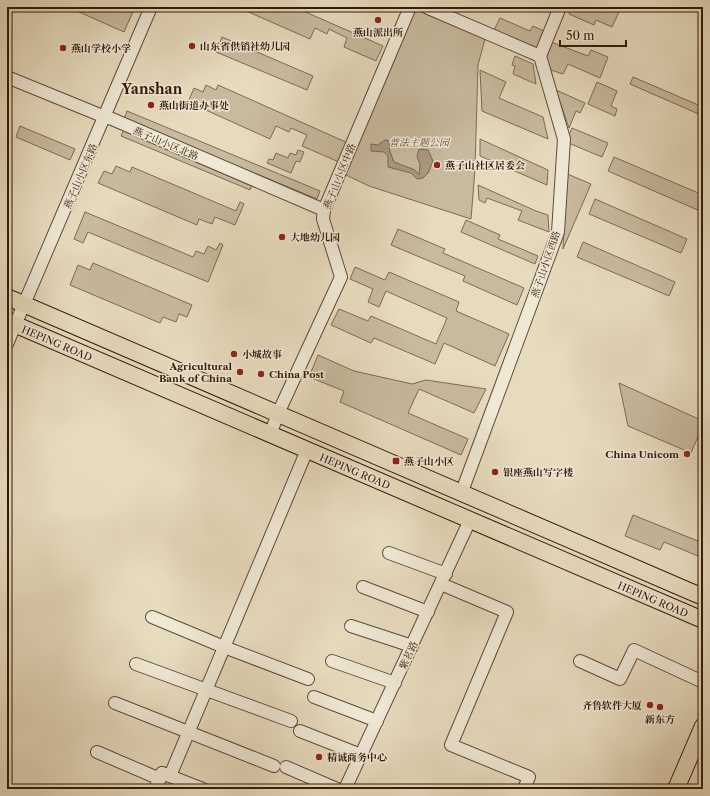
<svg xmlns="http://www.w3.org/2000/svg" width="710" height="796" font-family="'Libre Caslon Text','Noto Serif SC',serif">
<style>
.green{fill:#c8ba9f;stroke:#7e6a54}
.water{fill:#aa9980;stroke:#7a6650}
.lines{fill:none;stroke-linecap:round;stroke-linejoin:round}
.minor-casing{stroke:#604a36;stroke-width:14}
.major-casing{stroke:#331908;stroke-width:18}
.minor{stroke:#efe8d5;stroke-width:12}
.major{stroke:#e7dbbe;stroke-width:16}
.poi-dot{fill:#8f2418;stroke:#efe8d5;stroke-width:1.5}
.labels{text-anchor:middle;stroke-width:3;stroke-linejoin:round;paint-order:stroke}
.poi-label{font-size:10px;font-weight:bold;fill:#331908;stroke:#efe8d5;text-anchor:start}
.park-label{font-size:10px;font-style:italic;fill:#604935;stroke:#efe8d5}
.street-label{font-size:10px;fill:#331908;stroke:#efe8d5}
.district-label{font-size:14px;font-weight:bold;fill:#331908;stroke:#efe8d5}
</style>
<rect width="100%" height="100%" fill="#e7dbbe"/>
<filter id="stains"><feTurbulence type="fractalNoise" baseFrequency=".005" numOctaves="4"/><feColorMatrix values="0 0 0 0 .2 0 0 0 0 .09 0 0 0 0 .02 0 0 0 .5 -.17"/></filter>
<radialGradient id="worn" r=".72"><stop offset=".6" stop-color="#630" stop-opacity="0"/><stop offset="1" stop-color="#630" stop-opacity=".3"/></radialGradient>
<g class="green">
<path d="M68,7H135L124,32Z"/>
<path d="M237,7H294L383,46L376,61L344,47L347,38L329,29L327,34L315,28L310,39Z"/>
<path d="M572,7H601L603,8L604,7H613L620,10L612,27L596,20L594,25L569,14Z"/>
<path d="M414,9L432,14L485,39L478,65L475,169L471,219L369,186L344,174Z"/>
<path d="M500,18L530,31L533,26L546,32L537,52L493,32Z"/>
<path d="M222,37L313,76L307,90L216,52Z"/>
<path d="M551,42L588,56L591,50L608,57L600,78L568,64L563,74L551,70L545,54Z"/>
<path d="M515,56L533,64L536,84L513,74L515,66L512,65Z"/>
<path d="M480,70L506,82L499,98L543,117L548,139L482,111Z"/>
<path d="M633,77L703,107V116L630,84Z"/>
<path d="M597,82L617,91L611,106L617,109L615,116L588,104Z"/>
<path d="M206,85L216,90L218,85L348,143L339,162L302,146L307,135L291,128L289,132L276,126L270,139L188,102L194,88L203,92Z"/>
<path d="M556,90L585,103L580,113L576,111L569,128Z"/>
<path d="M127,111L320,191L317,199L124,119Z"/>
<path d="M20,126L75,149L70,160L16,137Z"/>
<path d="M572,128L608,143L602,157L566,142Z"/>
<path d="M124,129L253,182L250,190L121,136Z"/>
<path d="M480,139L548,170L547,185L480,156Z"/>
<path d="M298,150L304,152L300,162L296,161L291,173L267,163L269,159L273,160L276,153L288,158L290,153L296,155Z"/>
<path d="M614,157L703,195V202L700,211L608,171Z"/>
<path d="M116,166L130,172L132,167L236,211L240,202L244,204L235,225L215,217L212,224L199,219L197,225L98,183L104,171L112,174Z"/>
<path d="M565,173L591,184L563,249Z"/>
<path d="M478,185L536,211L548,215L549,232L518,220L522,211L487,198L485,203L479,200Z"/>
<path d="M595,199L687,239L681,253L589,214Z"/>
<path d="M85,212L193,257L196,251L204,254L208,246L216,250L220,243L223,245L208,282L88,232L83,243L74,239Z"/>
<path d="M466,220L500,235L498,239L538,256L535,264L461,232Z"/>
<path d="M398,229L445,249L443,253L524,288L517,305L463,281L465,276L391,245Z"/>
<path d="M583,242L675,282L669,296L577,257Z"/>
<path d="M93,263L192,305L187,317L179,314L176,322L163,317L160,323L70,285L78,265L90,270Z"/>
<path d="M355,267L385,280L389,272L459,302L456,311L509,334L495,366L444,343L435,364L374,338L371,343L331,325L339,309L368,321L371,316L436,344L447,318L386,291L379,307L368,302L373,289L350,279Z"/>
<path d="M318,355L354,371L412,384L426,380L486,389L474,413L419,389L408,413L468,439L461,455L340,402L344,391L309,377Z"/>
<path d="M619,383L703,421V425L691,453L628,426Z"/>
<path d="M633,515L703,543V558L664,542L660,550L625,536Z"/>
</g>
<path class="water" d="M385,140L389,141L390,145L389,149L394,162L415,170L419,175L420,164L417,157L419,149L428,150L433,161L428,173L423,178L417,179L411,173L388,167V156L384,152L371,151V144L378,145Z"/>
<g class="lines">
<defs>
<g id="minor">
<path d="M426,7L540,56"/>
<path d="M7,77L105,117L112,119L324,210"/>
<path d="M7,344L151,7"/>
<path d="M270,434L281,407L341,277L323,219L324,210L410,7"/>
<path d="M463,493L464,486L558,232L564,139L540,56L560,7"/>
<path d="M389,553L446,574"/>
<path d="M441,584L507,612L451,745L529,777L524,789"/>
<path d="M363,587L428,612"/>
<path d="M152,617L224,647L308,679"/>
<path d="M351,626L412,646"/>
<path d="M332,661L395,683"/>
<path d="M580,661L620,679L634,650L703,682"/>
<path d="M136,664L291,721"/>
<path d="M314,697L377,721"/>
<path d="M115,703L274,766"/>
<path d="M300,731L361,755"/>
<path d="M97,752L160,779L162,773"/>
<path d="M286,767L337,789"/>
<path d="M170,776L307,450"/>
<path d="M155,789L162,773L203,789"/>
<path d="M345,789L470,520"/>
</g>
<g id="major">
<path d="M7,297L703,597"/>
<path d="M7,321L703,620"/>
<path d="M676,789L703,726"/>
</g>
</defs>
<use href="#minor" class="minor-casing"/>
<use href="#major" class="major-casing"/>
<use href="#minor" class="minor"/>
<use href="#major" class="major"/>
</g>
<g class="poi-dot">
<circle cx="378" cy="20" r="4"/>
<circle cx="192" cy="46" r="4"/>
<circle cx="63" cy="48" r="4"/>
<circle cx="151" cy="105" r="4"/>
<circle cx="437" cy="165" r="4"/>
<circle cx="282" cy="237" r="4"/>
<circle cx="234" cy="354" r="4"/>
<circle cx="240" cy="372" r="4"/>
<circle cx="261" cy="374" r="4"/>
<circle cx="687" cy="454" r="4"/>
<rect x="392" y="457" width="8" height="8" rx="2"/>
<circle cx="495" cy="472" r="4"/>
<circle cx="650" cy="705" r="4"/>
<circle cx="660" cy="707" r="4"/>
<circle cx="319" cy="757" r="4"/>
</g>
<g class="labels">
<g class="poi-label">
<text x="378" y="36" text-anchor="middle">燕山派出所</text>
<text x="200" y="50">山东省供销社幼儿园</text>
<text x="71" y="52">燕山学校小学</text>
<text x="159" y="109">燕山街道办事处</text>
<text x="445" y="169">燕子山社区居委会</text>
<text x="290" y="241">大地幼儿园</text>
<text x="242" y="358">小城故事</text>
<text x="232" y="370" text-anchor="end">Agricultural<tspan x="232" dy="12">Bank of China</tspan></text>
<text x="269" y="378">China Post</text>
<text x="679" y="458" text-anchor="end">China Unicom</text>
<text x="404" y="465">燕子山小区</text>
<text x="503" y="476">银座燕山写字楼</text>
<text x="642" y="709" text-anchor="end">齐鲁软件大厦</text>
<text x="660" y="723" text-anchor="middle">新东方</text>
<text x="327" y="761">精诚商务中心</text>
</g>
<g class="park-label">
<text x="419" y="146">普法主题公园</text>
</g>
<g class="street-label">
<text transform="translate(166 143) rotate(23)" y="4">燕子山小区北路</text>
<text transform="translate(80 176) rotate(-67)" y="4">燕子山小区东路</text>
<text transform="translate(339 176) rotate(-68)" y="4">燕子山小区中路</text>
<text transform="translate(545 264) rotate(-71)" y="4">燕子山小区西路</text>
<text transform="translate(57 343) rotate(23)" y="4">HEPING ROAD</text>
<text transform="translate(355 471) rotate(23)" y="4">HEPING ROAD</text>
<text transform="translate(653 599) rotate(23)" y="4">HEPING ROAD</text>
<text transform="translate(408 655) rotate(-65)" y="4">紫茗路</text>
</g>
<g class="district-label">
<text x="152" y="94">Yanshan</text>
</g>
</g>
<rect width="710" height="796" fill="none" stroke="#e7dbbe" stroke-width="24"/>
<rect x="8" y="8" width="694" height="780" fill="none" stroke="#331908" stroke-width="2"/>
<rect x="12" y="12" width="686" height="772" fill="none" stroke="#331908"/>
<path d="M560 40v6h66v-6" fill="none" stroke="#331908" stroke-width="2"/>
<text x="566" y="40" font-size="12" fill="#331908" stroke="#efe8d5" stroke-width="3" paint-order="stroke">50 m</text>
<rect width="100%" height="100%" filter="url(#stains)"/>
<rect width="100%" height="100%" fill="url(#worn)"/>
</svg>
